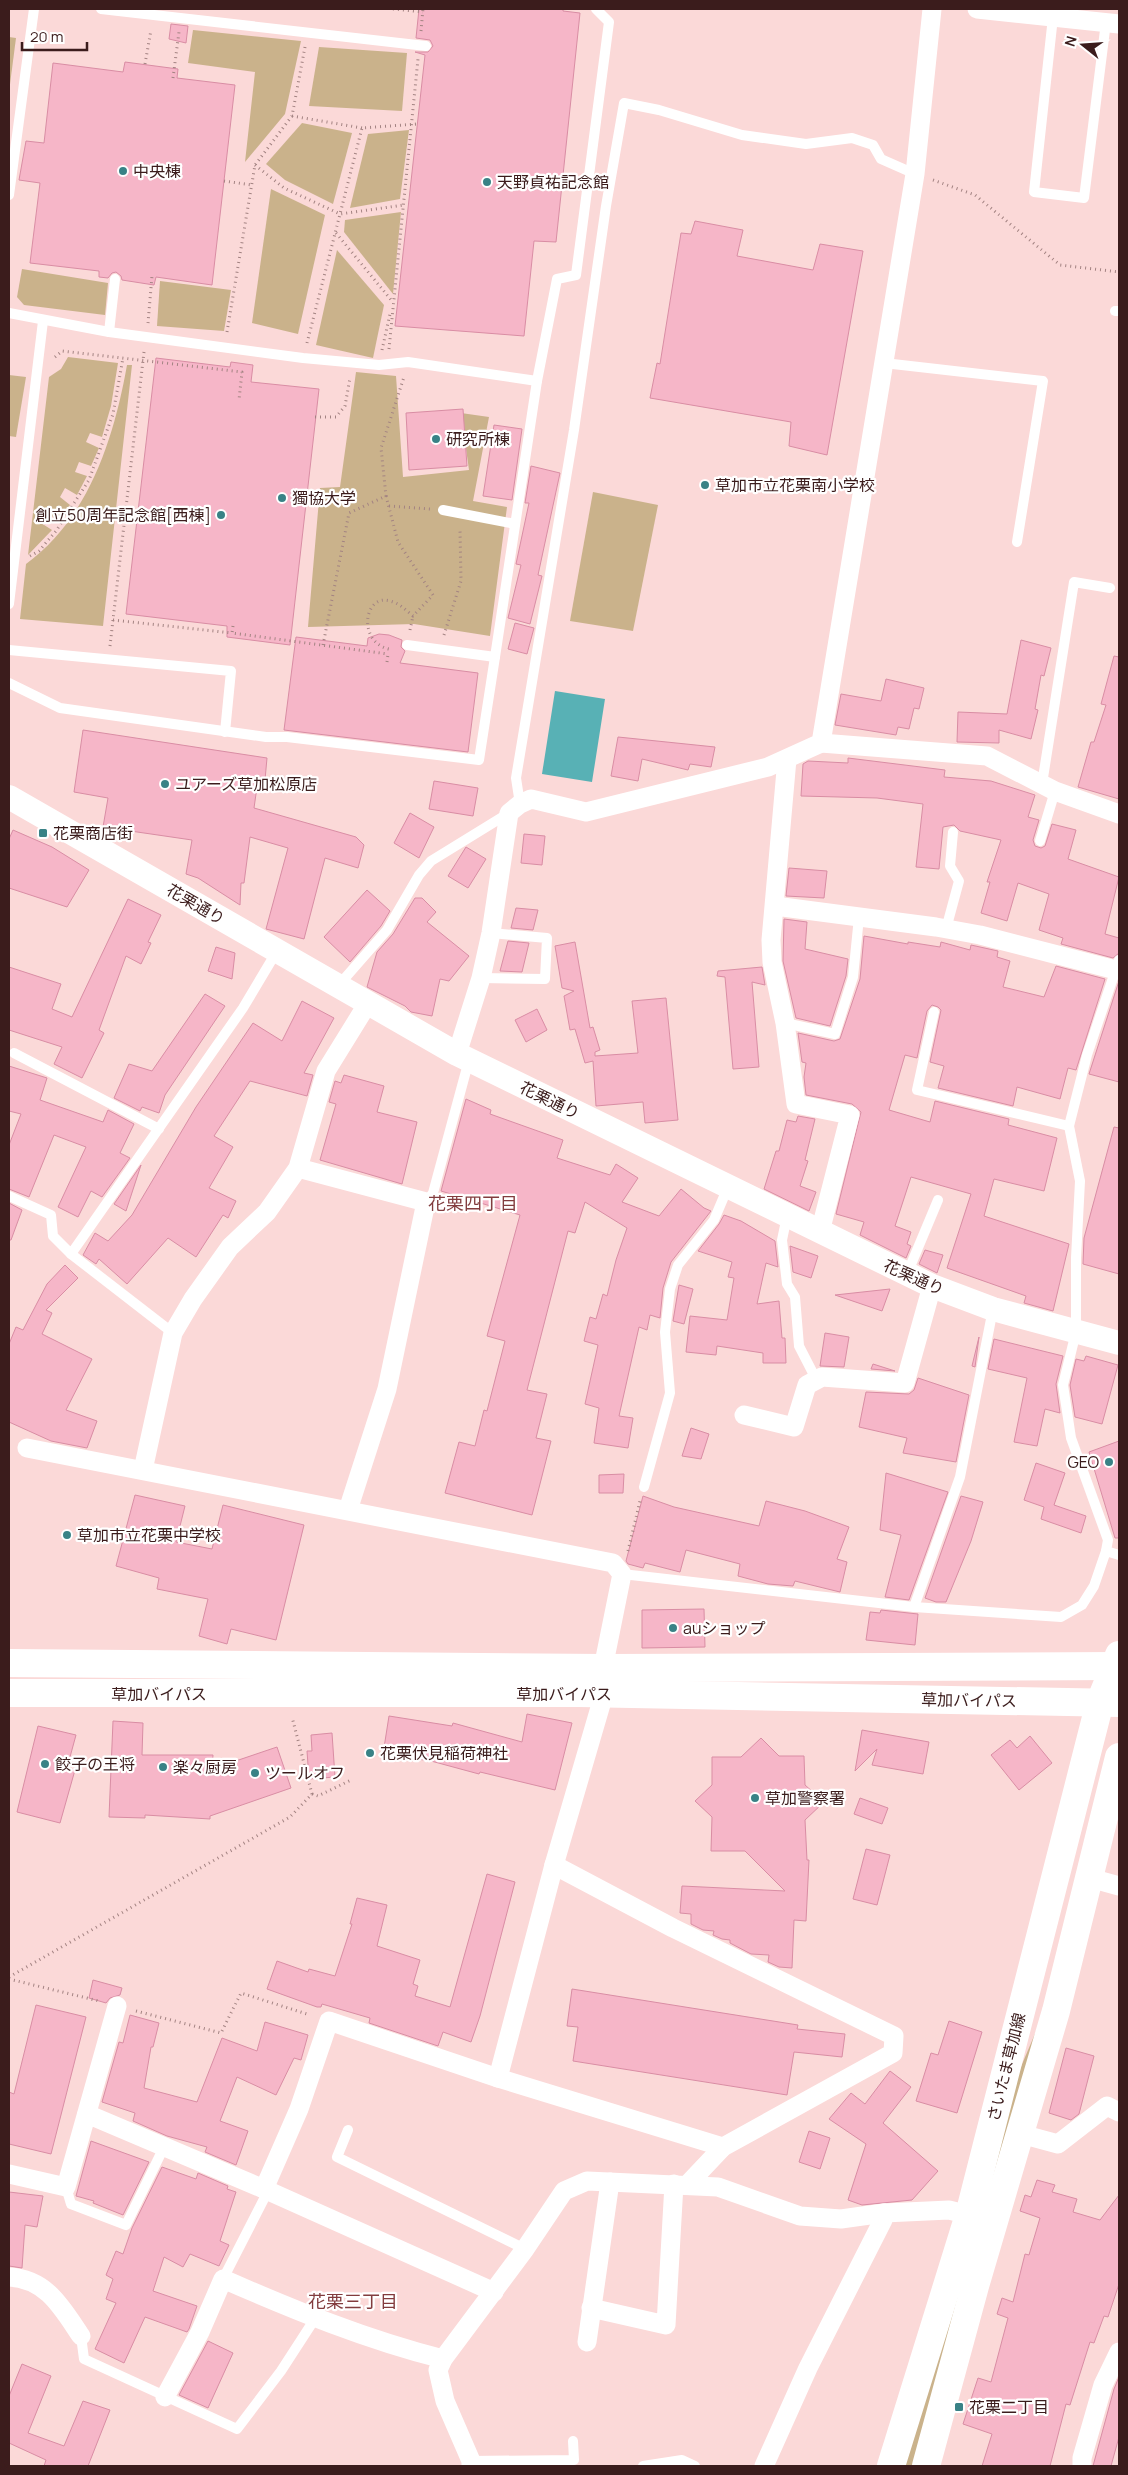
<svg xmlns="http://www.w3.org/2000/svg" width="1128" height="2475" font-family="Manrope,'Noto Sans JP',sans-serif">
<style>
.green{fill:#cab28b}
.water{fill:#58b1b5}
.building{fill:#f6b6c8;stroke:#d98da4}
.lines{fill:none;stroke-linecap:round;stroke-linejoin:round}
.path{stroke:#a38382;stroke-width:3;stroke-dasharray:1 4;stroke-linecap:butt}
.service{stroke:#fff;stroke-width:10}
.minor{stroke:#fff;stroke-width:19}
.tertiary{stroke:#fff;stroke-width:24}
.primary{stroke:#fff;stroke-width:28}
.trunk{stroke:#fff;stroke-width:28}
.poi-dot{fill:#398286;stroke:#fff;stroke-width:2}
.labels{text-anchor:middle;stroke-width:4.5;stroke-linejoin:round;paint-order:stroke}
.poi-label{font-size:16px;fill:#3b1c1c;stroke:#fff;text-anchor:start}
.street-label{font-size:16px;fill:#3b1c1c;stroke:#fff}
.neighbourhood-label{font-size:18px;fill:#823c3e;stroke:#fff}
</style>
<rect width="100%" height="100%" fill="#fbd9d8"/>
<g class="green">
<path d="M193,30L301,41L285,114L245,162L255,72L188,63Z"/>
<path d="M9,37L16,38L9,92Z"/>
<path d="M319,47L407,53L402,111L309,106Z"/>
<path d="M302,123L352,133L333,204L285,180L266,164Z"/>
<path d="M409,130L400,199L350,208L368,134Z"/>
<path d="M271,189L325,215L298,334L252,323Z"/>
<path d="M401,212L393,294L344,232L345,220Z"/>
<path d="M337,250L384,305L373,358L316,345Z"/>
<path d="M22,269L108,283L105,315L24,305L17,297Z"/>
<path d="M160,281L231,290L224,331L157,326Z"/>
<path d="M68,357L118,363L111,406L102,437L90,433L86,442L99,448L91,466L79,462L75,472L87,476L77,495L65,488L60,497L70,505L59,522L48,513L41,523L52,530L28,555L49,377L61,369Z"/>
<path d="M127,365H132L103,626L20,619L26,564C89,518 114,438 127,365Z"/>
<path d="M356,372L396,376L403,477L469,470L461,413L489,417L473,501L507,507L490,636L414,624L308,627L320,488L340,487Z"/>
<path d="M9,375L26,377L16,437L9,436Z"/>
<path d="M593,492L658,505L633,631L570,621Z"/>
<path d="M1037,2029L916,2466H905L1017,2076Z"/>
</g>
<path class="water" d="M555,691L605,699L592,782L542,774Z"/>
<g class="building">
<path d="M419,9H563V11L580,13L556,242L534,241L524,336L395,326L425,55L415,52H428L433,46L430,40L416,38Z"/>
<path d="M171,24L188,26L186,43L169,39Z"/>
<path d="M125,62L178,69L177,78L235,85L212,285L156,277L154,285L122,280L121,276L116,272L112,273L108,278L99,277V271L30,263L40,183L19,180L26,141L44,143L53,63L123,72Z"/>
<path d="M695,221L743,230L737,256L813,270L820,244L863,251L827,455L789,446L791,422L650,398L657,363L660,364L681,233L691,234Z"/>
<path d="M156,358L230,367L231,362L253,365L251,382L319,389L290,645L227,637V626L126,614Z"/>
<path d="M463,409L467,466L409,470L406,413Z"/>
<path d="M494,425L522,429L512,500L483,496Z"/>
<path d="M531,466L560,473L538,575L542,576L530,624L508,618L521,565L516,564L529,503H525Z"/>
<path d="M515,623L534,628L527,654L508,649Z"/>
<path d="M379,634L389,635L402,640L401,647L405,651L400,663L478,673L468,752L284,730L296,637L367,646L368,638Z"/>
<path d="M1021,640L1051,648L1044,676L1041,675L1035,709L1038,710L1031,739L999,730V743L957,742L958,712L1007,714Z"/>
<path d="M1114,656L1119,657V799L1078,787L1091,742H1094L1106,705L1101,704Z"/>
<path d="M886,679L924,688L919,709L914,708L909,729L898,727L896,735L835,725L841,694L881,701Z"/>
<path d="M83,730L267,758L265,780H258L254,808L356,837L364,845L358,868L325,858L304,939L266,929L288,848L250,837L244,883H241L240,905L198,878L186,874L192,840L103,827L108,798L74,792Z"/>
<path d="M618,737L715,747L711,767L690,764L688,770L642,759L638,781L611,776Z"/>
<path d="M848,758L945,770L944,777L991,781L1035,795L1028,817L1039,820L1033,840L1035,846L1041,848L1045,846L1052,824L1076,830L1068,859L1119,877L1105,934L1119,938V953L1113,958L1061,944L1063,938L1039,930L1049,894L1018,883L1007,921L981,913L990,882H987L1001,840L960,831L954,825L943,827L939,869L916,867L923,804L877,798L801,796L803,764L808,761L848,763Z"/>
<path d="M434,781L478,788L473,816L429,809Z"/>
<path d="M410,813L434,827L419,858L394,843Z"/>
<path d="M13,830L52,847L89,870L67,907L9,888V839Z"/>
<path d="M524,834L545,836L542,865L521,863Z"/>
<path d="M466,847L486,859L468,888L448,876Z"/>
<path d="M789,868L827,871L824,898L786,896Z"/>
<path d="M367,890L390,911L381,926L350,962L324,937Z"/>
<path d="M415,898H422L436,912L427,922L469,956L449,981L440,979L432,1016L411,1012L405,1006L367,987L377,952L393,934Z"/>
<path d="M128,899L161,915L148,942L151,943L141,964L126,956L99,1030L104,1033L82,1078L54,1064L62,1047L9,1030V967L61,984L52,1009L72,1017Z"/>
<path d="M516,908L538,910L533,930L511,928Z"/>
<path d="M784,919L807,922L805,949L848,959L846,976L830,1026L796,1018L783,961Z"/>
<path d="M864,936L908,944V942L940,947L941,942L970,950L971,945L998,951L997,957L1010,961L1003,987L1044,997L1056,966L1105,979L1076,1070L1068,1068L1060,1099L1017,1087L1013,1106L938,1088L944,1066L930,1062L941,1010L938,1007L932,1005L927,1011L917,1058L905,1055L889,1110L930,1122L935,1101L1009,1119L1008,1125L1057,1138L1044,1191L994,1179L984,1216L1069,1244L1053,1311L1024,1303L1026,1296L947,1268L971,1194L911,1177L895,1226L911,1232L907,1244L911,1246L906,1258L860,1235L864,1222L836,1214L861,1112L852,1104L806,1095L804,1077L806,1063L802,1062L798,1033L834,1041L840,1039L860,979Z"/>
<path d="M508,941L529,943L522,972L500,971Z"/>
<path d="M575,942L590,1028L593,1027L600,1050L595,1052V1056L638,1053L632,1001L666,998L678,1120L645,1123L643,1102L596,1106L593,1061L585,1063L575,1029L570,1030L564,996L574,991L562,988L555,946Z"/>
<path d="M216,947L235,953L232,979L208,971Z"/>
<path d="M762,967L765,985L752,982L759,1067L733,1069L725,977L717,976L718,971Z"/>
<path d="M1119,981V1082L1089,1074Z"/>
<path d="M205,994L225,1006L165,1095L159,1113L142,1107L140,1111L114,1098L129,1064L152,1071Z"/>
<path d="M302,1001L334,1018L304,1073L313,1075L307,1096L250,1081L214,1136L233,1147L209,1188L236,1201L228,1218L223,1215L196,1257L168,1238L127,1284L99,1259L96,1264L83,1255L95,1233L108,1241L132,1215L196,1107L253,1023L282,1041Z"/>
<path d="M537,1009L547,1030L526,1042L515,1020Z"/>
<path d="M9,1066L47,1078L40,1100L103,1122L108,1110L134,1124L120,1153L130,1158L102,1197L91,1191L78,1217L58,1207L86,1147L54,1135L29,1197L9,1189V1145L21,1114L9,1111Z"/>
<path d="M344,1075L384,1086L377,1112L417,1122L402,1184L320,1160L336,1104L329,1102L335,1081L341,1083Z"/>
<path d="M466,1099L491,1110L490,1114L563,1140L557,1158L610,1175L616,1164L638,1178L622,1202L659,1216L681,1189L704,1208L711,1211L671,1262L663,1288L660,1318L650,1315L647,1330L639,1327L619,1416L633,1418L628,1448L594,1443L599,1408L585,1404L598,1345L584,1341L590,1317L596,1319L603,1294L607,1296L616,1260L627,1228L585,1202L575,1233L568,1231L527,1390L547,1394L536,1438L551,1441L532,1515L445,1493L459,1442L475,1446L484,1410L487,1411L505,1341L487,1336L520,1215L441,1191Z"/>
<path d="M798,1116L815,1119L805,1160L808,1161L800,1186L816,1192L809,1211L764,1189L776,1151H779L787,1120L796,1122Z"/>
<path d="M1114,1127L1119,1128V1274L1083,1264L1084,1238Z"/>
<path d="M141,1165L126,1211L114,1204Z"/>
<path d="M9,1203L22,1210L11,1240H9Z"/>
<path d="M724,1215L741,1221L775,1241L778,1267L766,1263L757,1304L779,1301L782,1338H785L786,1363H763V1353L717,1346L716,1355L686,1352L690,1316L727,1320L734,1278L728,1277L732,1262L698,1251L719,1224Z"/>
<path d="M790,1246L818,1256L811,1278L793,1272Z"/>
<path d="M925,1250L943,1255L937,1273L919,1264Z"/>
<path d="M65,1265L78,1278L46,1310L52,1313L42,1334L92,1359L66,1410L97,1421L87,1448L51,1441L9,1422V1344L16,1327L23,1330L47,1284Z"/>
<path d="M679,1285L693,1289L684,1324L673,1321Z"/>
<path d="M890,1289L882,1311L835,1295Z"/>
<path d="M825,1333L849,1337L844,1367L820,1366Z"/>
<path d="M979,1337L975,1367L972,1366Z"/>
<path d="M994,1339L1063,1356L1056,1384L1060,1413L1045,1409L1037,1446L1014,1442L1027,1378L988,1369Z"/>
<path d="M1086,1356L1118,1365L1102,1424L1075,1417L1070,1385L1076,1359L1084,1361Z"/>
<path d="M873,1364L895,1371L871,1369Z"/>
<path d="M918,1378L969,1395L956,1462L903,1453L907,1438L859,1427L866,1392L909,1394L914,1390Z"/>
<path d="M691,1428L709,1434L701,1459L682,1456Z"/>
<path d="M1119,1441V1538H1115L1089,1452Z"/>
<path d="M1036,1463L1065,1473L1054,1505L1086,1516L1081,1533L1041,1519L1044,1507L1024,1500Z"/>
<path d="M886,1473L948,1492L909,1600L885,1597L901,1535L880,1530Z"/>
<path d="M624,1474L623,1493H599V1475Z"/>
<path d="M135,1495L185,1506L176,1542L212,1549L223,1505L304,1525L276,1640L231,1629L227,1644L199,1636L208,1599L157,1589L159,1578L116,1566Z"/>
<path d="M643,1496L674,1507L759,1526L766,1501L805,1511L849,1527L837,1559L847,1562L840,1592L795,1581L793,1586L768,1584L738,1576L740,1564L686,1550L680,1572L645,1563L643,1568L628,1564L626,1561Z"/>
<path d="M961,1496L983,1502L971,1541L946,1602H936L925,1598Z"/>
<path d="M704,1609L705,1647L642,1648V1610Z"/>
<path d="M881,1610L918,1614L915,1645L866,1640L870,1612L880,1613Z"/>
<path d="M527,1714L572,1723L555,1790L480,1772L479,1774L431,1761L383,1754L389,1716L452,1726L453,1723L522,1742Z"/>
<path d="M113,1721L143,1723L142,1755H213L212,1769L277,1747L291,1788L210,1816V1819L145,1815V1818L109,1817Z"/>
<path d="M38,1726L76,1735L67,1768L75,1770L60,1823L17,1812Z"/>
<path d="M862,1730L929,1742L923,1774L872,1765L877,1749L855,1771Z"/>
<path d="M332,1733L335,1777L309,1779L307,1751H312L311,1735Z"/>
<path d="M1030,1736L1052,1763L1019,1790L991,1755L1010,1740L1017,1748Z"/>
<path d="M761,1738L779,1756H804L805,1785L824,1802L805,1820L807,1860H809L806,1921L794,1920L792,1968L779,1967L768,1962L769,1955L751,1954L730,1943V1940L722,1939L713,1935L714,1931L703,1930L691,1924V1914L680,1913L682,1886L785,1891L745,1851H711L712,1817L695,1801L712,1785V1757H741Z"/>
<path d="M860,1798L888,1808L882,1824L854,1814Z"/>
<path d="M866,1849L890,1855L877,1905L853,1899Z"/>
<path d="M487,1874L515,1882L480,2016L471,2042L443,2032L438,2046L369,2023L370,2018L322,2004L321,2007H317L267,1989L277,1961L308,1972L309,1969L335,1976L352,1924H350L357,1898L387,1905L377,1946L420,1960L413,1984L418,1986L415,1996L450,2007Z"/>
<path d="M93,1980L122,1988L120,1995L110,1998L106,2003L89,1998Z"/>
<path d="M572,1989L798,2025L797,2029L845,2034L842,2057L794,2052L787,2095L573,2061L578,2027L567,2026Z"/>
<path d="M36,2005L86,2017L51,2154L9,2144V2092L14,2094Z"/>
<path d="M130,2015L159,2023L153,2047H151L144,2088L197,2102L222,2038L257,2051L265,2022L308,2035L301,2060L294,2058L276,2095L237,2077L220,2121L248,2131L236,2165L205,2152L207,2147L167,2136L133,2121L135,2113L102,2102L119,2042L123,2043Z"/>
<path d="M949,2021L982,2032L957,2113L916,2101L931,2053L938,2055Z"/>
<path d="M1066,2048L1094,2056L1079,2114L1071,2120L1049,2113Z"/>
<path d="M890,2071L911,2087L883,2123L938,2171L912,2200L862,2205L848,2200L866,2144L829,2119L851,2093L865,2104Z"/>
<path d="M809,2131L830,2138L820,2169L799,2162Z"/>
<path d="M91,2141L149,2162L123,2215L93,2203L94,2201L76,2196Z"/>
<path d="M162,2167L196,2179L198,2173L228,2186L227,2189L236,2192L220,2241L229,2245L219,2266L190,2254L183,2267L164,2257L153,2291L197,2306L189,2329L187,2332L145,2317L124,2363L95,2349L116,2303L106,2299L113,2279L106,2275L116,2251L123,2254L132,2228Z"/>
<path d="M1037,2180L1055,2185L1052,2192L1077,2199L1073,2212L1100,2220L1119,2195V2284L1108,2317L1104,2316L1094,2343L1090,2342L1070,2405L1066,2404L1050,2466H982L992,2434L963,2424L978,2378L991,2382L1008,2318L997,2314L1002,2298L1013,2302L1025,2254L1029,2255L1040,2218L1020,2211L1025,2195L1031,2197Z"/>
<path d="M9,2192L43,2196L37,2227L25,2225L22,2268L9,2266Z"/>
<path d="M208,2341L233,2353L208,2408L179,2395Z"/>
<path d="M22,2364L51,2376L28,2433L64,2446L83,2401L110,2410L88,2466H44L46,2460L9,2443V2396Z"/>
<path d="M1119,2377V2437L1111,2466H1093L1114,2389Z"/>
</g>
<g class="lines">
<g class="path">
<path d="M393,9L423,12"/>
<path d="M421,31L423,9"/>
<path d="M145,64L151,30"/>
<path d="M173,78L179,32"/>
<path d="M292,116L362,128"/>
<path d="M255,165L284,188L340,214L404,205"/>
<path d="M933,180L975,195L1060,265L1119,272"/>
<path d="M224,181L252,185"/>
<path d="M336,233L392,301"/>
<path d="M148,323L152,276"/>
<path d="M227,332L255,165L292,116L305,47"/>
<path d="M307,343L362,128L417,124"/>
<path d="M389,349L418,59"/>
<path d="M382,350L390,314"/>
<path d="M55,357L62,351L242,372L239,400"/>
<path d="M315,417H336L345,406L350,378"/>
<path d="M386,496L398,542L433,595L413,616C406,610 399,603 390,601C364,593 357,642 389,649"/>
<path d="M389,506L430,509"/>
<path d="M30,556L39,551L56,531L89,480L113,414L123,358"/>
<path d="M113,620L232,633"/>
<path d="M233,626L232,633L388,654"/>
<path d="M410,630L413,616"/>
<path d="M444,635L461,581L460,529"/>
<path d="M323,645L349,513L386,496L381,448L404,377"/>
<path d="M110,646L144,352"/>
<path d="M387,662L388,654"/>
<path d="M628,1551L640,1501"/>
<path d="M312,1794L318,1796L351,1780"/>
<path d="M9,1977L290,1817L312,1794L292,1717"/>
<path d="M9,1979L99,2001"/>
<path d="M136,2011L221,2033L241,1993L310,2015"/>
</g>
<g class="service">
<path d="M101,9L426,46"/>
<path d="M1053,17L1034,192L1084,198L1106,22"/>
<path d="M9,195L34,9"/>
<path d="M1115,311H1119"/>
<path d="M9,313L109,332L303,358L379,365L408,362L537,381"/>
<path d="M109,332L115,279"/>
<path d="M884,363L1043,381L1017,542"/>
<path d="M443,510L515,524"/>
<path d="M9,604L43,321"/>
<path d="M407,645L495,657L537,381L557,279L576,275L609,22L596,9"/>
<path d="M9,650L231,671L225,732"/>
<path d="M9,683L60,708L266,737H287L479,760L495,657"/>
<path d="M1042,784L1074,582L1110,588"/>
<path d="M520,804L516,778L574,430L606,206L624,103L659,110L742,135L806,144L852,138L873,145L881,159L915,174"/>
<path d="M1040,841L1055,791"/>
<path d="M946,929L959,881L950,866L953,832"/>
<path d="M1119,960L1087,1055L1069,1126L1080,1181L1076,1258V1332L1063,1385L1071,1438L1108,1540L1106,1551L1119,1555"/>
<path d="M481,978L545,979L547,938L491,933"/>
<path d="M338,986L387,930L419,875L431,861L509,813"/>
<path d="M934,1012L917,1090L1069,1126"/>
<path d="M785,1023L835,1034L853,977L859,917"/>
<path d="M14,1053L159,1129"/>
<path d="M9,1196L51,1215L53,1236L71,1254L243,1008L277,951"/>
<path d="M426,1202L433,1193L469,1060"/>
<path d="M787,1216L782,1240L787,1284L795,1297L799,1346L816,1379"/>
<path d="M71,1254L173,1333"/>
<path d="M907,1274L938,1200"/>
<path d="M644,1487L670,1393L665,1332L670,1289L678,1265L714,1220L728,1187"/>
<path d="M622,1574L914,1607L1061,1617L1082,1605L1094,1586L1106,1551"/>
<path d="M914,1607L960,1477L993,1309"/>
<path d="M348,2130L337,2157L525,2249"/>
<path d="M66,2187L71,2204L126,2225L164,2147"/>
<path d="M223,2279L268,2191"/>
<path d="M81,2336L84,2359L237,2429L281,2371L316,2317"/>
<path d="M471,2461L574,2460L573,2441"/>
<path d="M643,2466L682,2460L695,2466"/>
</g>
<g class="minor">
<path d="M977,9L1119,24"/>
<path d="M821,743L987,756L1055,791L1119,814"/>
<path d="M787,759L771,940L772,962L785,1023L796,1104L850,1115L820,1232"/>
<path d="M775,906L936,927L980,935L1116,970"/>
<path d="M457,1054L481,978L491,933L509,813L520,804L531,799L586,812L768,767L821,743L915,174L932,9"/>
<path d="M298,1168L426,1202L387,1389L348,1510"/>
<path d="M744,1415L794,1427L807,1385L822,1377L905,1383L932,1286"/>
<path d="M27,1448L613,1563L622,1574L603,1668L604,1694L554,1865L498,2078"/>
<path d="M143,1470L173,1333L193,1299L230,1247L267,1212L298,1168L326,1071L368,1003"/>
<path d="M554,1865L673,1928L894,2036L893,2053L723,2147L687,2185"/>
<path d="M1090,1878L1119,1886"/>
<path d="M87,2114L264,2189L494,2292"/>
<path d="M1021,2134L1058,2144L1107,2106L1119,2112"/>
<path d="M9,2174L66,2187L117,2006"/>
<path d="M264,2189L299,2109L329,2021L498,2078L723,2147"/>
<path d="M9,2277C47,2279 62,2308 81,2336"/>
<path d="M591,2308L666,2325L674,2184"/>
<path d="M587,2342L610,2182"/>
<path d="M165,2397L200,2332L223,2279C294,2310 367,2340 443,2359"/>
<path d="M471,2466V2461L445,2401L438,2370L443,2359L525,2249L564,2191L587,2181L718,2187L800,2216L841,2219L884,2213L949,2210L969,2215"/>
<path d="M764,2466L808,2368L883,2220L884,2213"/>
<path d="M1082,2466V2458L1103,2385L1119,2352"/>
</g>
<path class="tertiary" d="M9,797L457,1054L932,1286L993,1309L1119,1343"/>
<g class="primary">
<path d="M891,2466L969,2215L1100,1702L1119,1655"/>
<path d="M926,2466L975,2286L1056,2011L1119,1757"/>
</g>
<g class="trunk">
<path d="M9,1663L603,1668L1119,1666"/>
<path d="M9,1693H579L1119,1703"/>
</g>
</g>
<g class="poi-dot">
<circle cx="123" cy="171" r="5"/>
<circle cx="487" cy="182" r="5"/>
<circle cx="436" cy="439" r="5"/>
<circle cx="705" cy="485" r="5"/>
<circle cx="282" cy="498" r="5"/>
<circle cx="221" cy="515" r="5"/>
<circle cx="165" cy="784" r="5"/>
<rect x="38" y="828" width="10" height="10" rx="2.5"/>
<circle cx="1109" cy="1462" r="5"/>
<circle cx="67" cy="1535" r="5"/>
<circle cx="673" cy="1628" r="5"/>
<circle cx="370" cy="1753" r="5"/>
<circle cx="45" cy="1764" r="5"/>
<circle cx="163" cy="1767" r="5"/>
<circle cx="255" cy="1773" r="5"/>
<circle cx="755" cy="1798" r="5"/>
<rect x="954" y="2402" width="10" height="10" rx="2.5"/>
</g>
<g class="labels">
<g class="poi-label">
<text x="133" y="177">中央棟</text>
<text x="497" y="188">天野貞祐記念館</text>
<text x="446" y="445">研究所棟</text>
<text x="715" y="491">草加市立花栗南小学校</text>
<text x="292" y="504">獨協大学</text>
<text x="211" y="521" text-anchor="end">創立50周年記念館[西棟]</text>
<text x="175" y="790">ユアーズ草加松原店</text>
<text x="53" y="839">花栗商店街</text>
<text x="1099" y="1468" text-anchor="end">GEO</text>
<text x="77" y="1541">草加市立花栗中学校</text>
<text x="683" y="1634">auショップ</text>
<text x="380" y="1759">花栗伏見稲荷神社</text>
<text x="55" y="1770">餃子の王将</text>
<text x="173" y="1773">楽々厨房</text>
<text x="265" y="1779">ツールオフ</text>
<text x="765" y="1804">草加警察署</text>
<text x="969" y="2413">花栗二丁目</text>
</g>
<g class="street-label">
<text transform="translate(196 904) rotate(30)" y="6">花栗通り</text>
<text transform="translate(550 1100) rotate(26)" y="6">花栗通り</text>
<text transform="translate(914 1277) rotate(24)" y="6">花栗通り</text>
<text x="159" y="1700">草加バイパス</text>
<text x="564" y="1700">草加バイパス</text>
<text transform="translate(969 1700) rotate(1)" y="6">草加バイパス</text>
<text transform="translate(1006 2067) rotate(-76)" y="6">さいたま草加線</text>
</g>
<g class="neighbourhood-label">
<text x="473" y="1210">花栗四丁目</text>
<text x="353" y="2308">花栗三丁目</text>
</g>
</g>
<rect width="1128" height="2475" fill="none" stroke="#3b1c1c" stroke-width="20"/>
<g transform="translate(1083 45) rotate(287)" stroke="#ffffff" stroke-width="4" paint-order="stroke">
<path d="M0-4L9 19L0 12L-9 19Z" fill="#3b1c1c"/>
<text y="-8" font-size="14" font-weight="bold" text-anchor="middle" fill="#3b1c1c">N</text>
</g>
<path d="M22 42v8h65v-8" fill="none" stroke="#3b1c1c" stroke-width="2.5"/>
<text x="30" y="42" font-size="15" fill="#3b1c1c" stroke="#ffffff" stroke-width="4" paint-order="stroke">20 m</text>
</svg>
